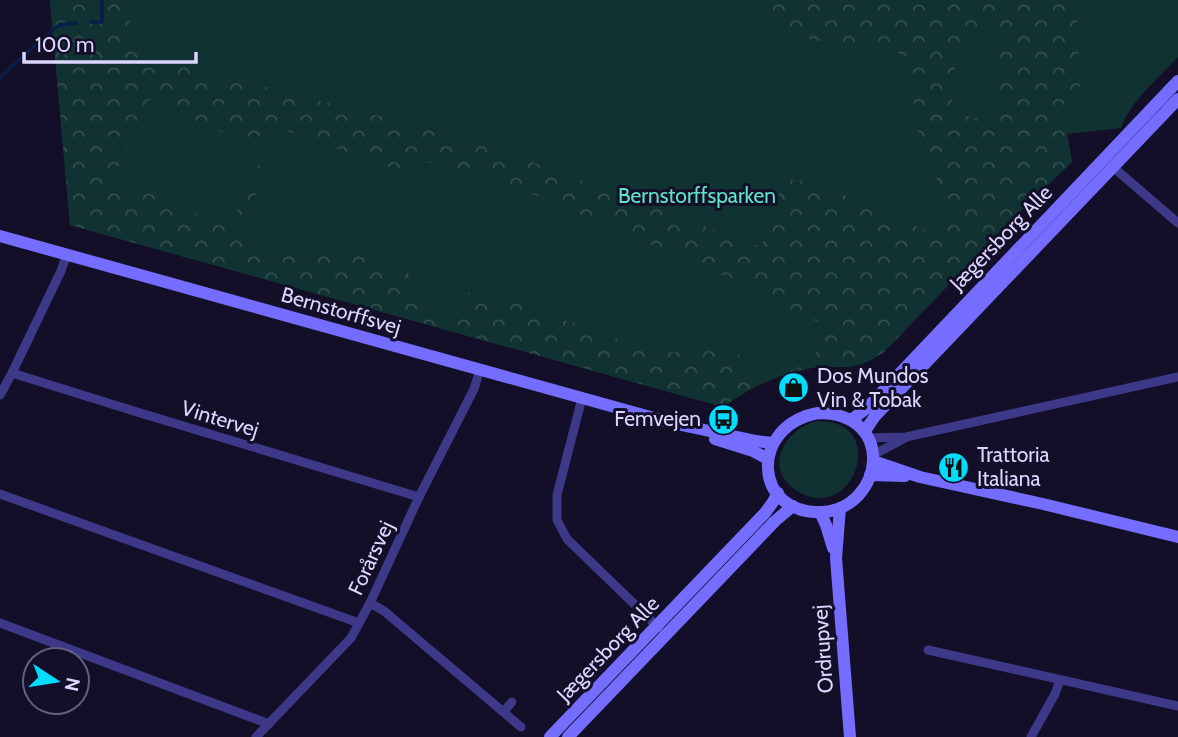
<svg xmlns="http://www.w3.org/2000/svg" width="1178" height="737" font-family="Cabin,sans-serif">
<style>
.green{fill:#113232}
.forest{fill:url(#forest-crowns);fill-rule:evenodd}
.lines{fill:none;stroke-linecap:round;stroke-linejoin:round}
.stream{stroke:#081d48;stroke-width:3.5}
.street{stroke:#3e3889;stroke-width:9}
.secondary{stroke:#756dff;stroke-width:12}
.labels{text-anchor:middle;stroke-width:6;stroke-linejoin:round;paint-order:stroke}
.park-label{font-size:21px;fill:#5ce5c7;stroke:#140f28}
.street-label{font-size:21px;fill:#dcd6ff;stroke:#140f28}
.poi-label{font-size:21px;fill:#dcd6ff;stroke:#140f28;text-anchor:start}
</style>
<defs>
<pattern id="forest-crowns" width="20" height="18" patternUnits="userSpaceOnUse" patternTransform="scale(1.75)"><rect width="20" height="18" fill="#113232"/><path d="M2 6a3 3 0 1 1 6 0M12 15a3 3 0 1 1 6 0" fill="none" stroke="#334f51"/></pattern>
</defs>
<rect width="100%" height="100%" fill="#140f28"/>
<g class="green">
<path d="M50,0H1178V57C1158,79 1131,100 1121,128L1067,134L1072,162L1015,216L884,352C869,362 857,368 838,367C831,367 824,366 817,367C781,373 752,386 723,407L70,225Z"/>
<path d="M813,422C891,414 856,527 797,491C764,470 782,433 813,422Z"/>
</g>
<path class="forest" d="M50,0H131L128,51L475,141L761,247L784,180L811,181L930,232L951,203L928,164L914,119L912,58L887,49L811,40L771,20L765,6L793,0H1076L1081,106L1063,110L1072,162L1015,216L884,352C869,362 857,368 838,367C831,367 824,366 817,367C781,373 752,386 723,407L70,225ZM1001,31L996,112C976,122 969,120 953,105C950,79 954,64 965,40L977,36ZM150,99L207,126L257,147L270,125L395,169L427,162L502,181L718,273L830,328L810,363L754,384L745,358L725,350L658,353L472,288L449,321L421,316L423,295L404,267L334,250L286,252L238,238L270,160L262,158L230,228L113,178Z"/>
<g class="lines">
<g class="stream">
<path d="M91,22H102V0"/>
<path d="M0,78L25,54L59,25L76,23"/>
</g>
<g class="street">
<path d="M1113,167L1178,223"/>
<path d="M12,373L137,412L419,497"/>
<path d="M0,395L12,373L61,271L67,254"/>
<path d="M582,398L557,495V520L567,539L659,628"/>
<path d="M869,438L906,437L1178,377"/>
<path d="M873,455L905,438"/>
<path d="M0,494L359,623"/>
<path d="M370,603L384,611L521,727"/>
<path d="M0,623L269,724"/>
<path d="M928,650L1178,706"/>
<path d="M503,712L512,702"/>
<path d="M256,737L351,638L370,603L419,497L474,389L480,369"/>
<path d="M1031,737L1055,694L1060,680"/>
</g>
<g class="secondary">
<path d="M0,236L672,423L756,441L773,443"/>
<path d="M818,413C898,413 883,508 823,512C753,516 748,426 818,413Z"/>
<path d="M851,420L867,408L1178,81"/>
<path d="M865,431L875,416L1178,99"/>
<path d="M715,439L753,451L768,459"/>
<path d="M873,461L920,477L1043,504L1178,537"/>
<path d="M870,475L905,476"/>
<path d="M840,508L836,558L850,737"/>
<path d="M820,512L826,525L833,548"/>
<path d="M550,737L765,513L773,502L778,493"/>
<path d="M568,737L775,521L793,506"/>
</g>
</g>
<defs>
<symbol id="shop-disc" viewBox="-11 -11 22 22"><circle r="9.5" fill="#02ddff" stroke="#140f28"/><path d="M-5-2.5h2.3a2.7 3.5 0 0 1 5.4 0H5L5.5 6h-11ZM-1.5-2.5h3a1.5 2.3 0 0 0-3 0Z" fill="#111"/></symbol>
<symbol id="bus-disc" viewBox="-11 -11 22 22"><circle r="9.5" fill="#02ddff" stroke="#140f28"/><path d="M-5-6H5V4H4V6H2V4H-2V6H-4V4H-5ZM-3.5-4V0h7V-4ZM-3.5 1.2v1.5H-2V1.2ZM2 1.2v1.5H3.5V1.2Z" fill="#111"/></symbol>
<symbol id="restaurant-disc" viewBox="-11 -11 22 22"><circle r="9.5" fill="#02ddff" stroke="#140f28"/><path d="M-5-6h1v4h1v-4h1v4h1v-4h1v5L-1.5 .5V6h-2V.5L-5-1ZM5-6V6H3V1.5H1.5Q1.5-4 5-6Z" fill="#111"/></symbol>
</defs>
<g fill-rule="evenodd">
<use href="#shop-disc" x="776" y="370" width="35" height="35"/>
<use href="#bus-disc" x="706" y="402" width="35" height="35"/>
<use href="#restaurant-disc" x="936" y="450" width="35" height="35"/>
</g>
<g class="labels">
<g class="park-label">
<text x="697" y="203">Bernstorffsparken</text>
</g>
<g class="street-label">
<text transform="translate(1001 238) rotate(-46)" y="7">Jægersborg Alle</text>
<text transform="translate(341 311) rotate(16)" y="7">Bernstorffsvej</text>
<text transform="translate(220 419) rotate(17)" y="7">Vintervej</text>
<text transform="translate(371 558) rotate(-65)" y="7">Forårsvej</text>
<text transform="translate(608 649) rotate(-46)" y="7">Jægersborg Alle</text>
<text transform="translate(823 649) rotate(-94)" y="7">Ordrupvej</text>
</g>
<g class="poi-label">
<text x="817" y="383">Dos Mundos<tspan x="817" dy="24">Vin &amp; Tobak</tspan></text>
<text x="701" y="426" text-anchor="end">Femvejen</text>
<text x="977" y="462">Trattoria<tspan x="977" dy="24">Italiana</tspan></text>
</g>
</g>
<g transform="translate(56 681) rotate(102)"><circle r="33" fill="#140f28" stroke="#645f7e" stroke-width="2"/>
<path d="M0-5L12 26L0 18L-12 26Z" fill="#02ddff"/>
<text y="-10" font-size="19" font-weight="bold" text-anchor="middle" fill="#dcd6ff">N</text>
</g>
<path d="M24 52v10h172v-10" fill="none" stroke="#dcd6ff" stroke-width="3.5"/>
<text x="35" y="52" font-size="21" fill="#dcd6ff" stroke="#140f28" stroke-width="5" paint-order="stroke">100 m</text>
</svg>
